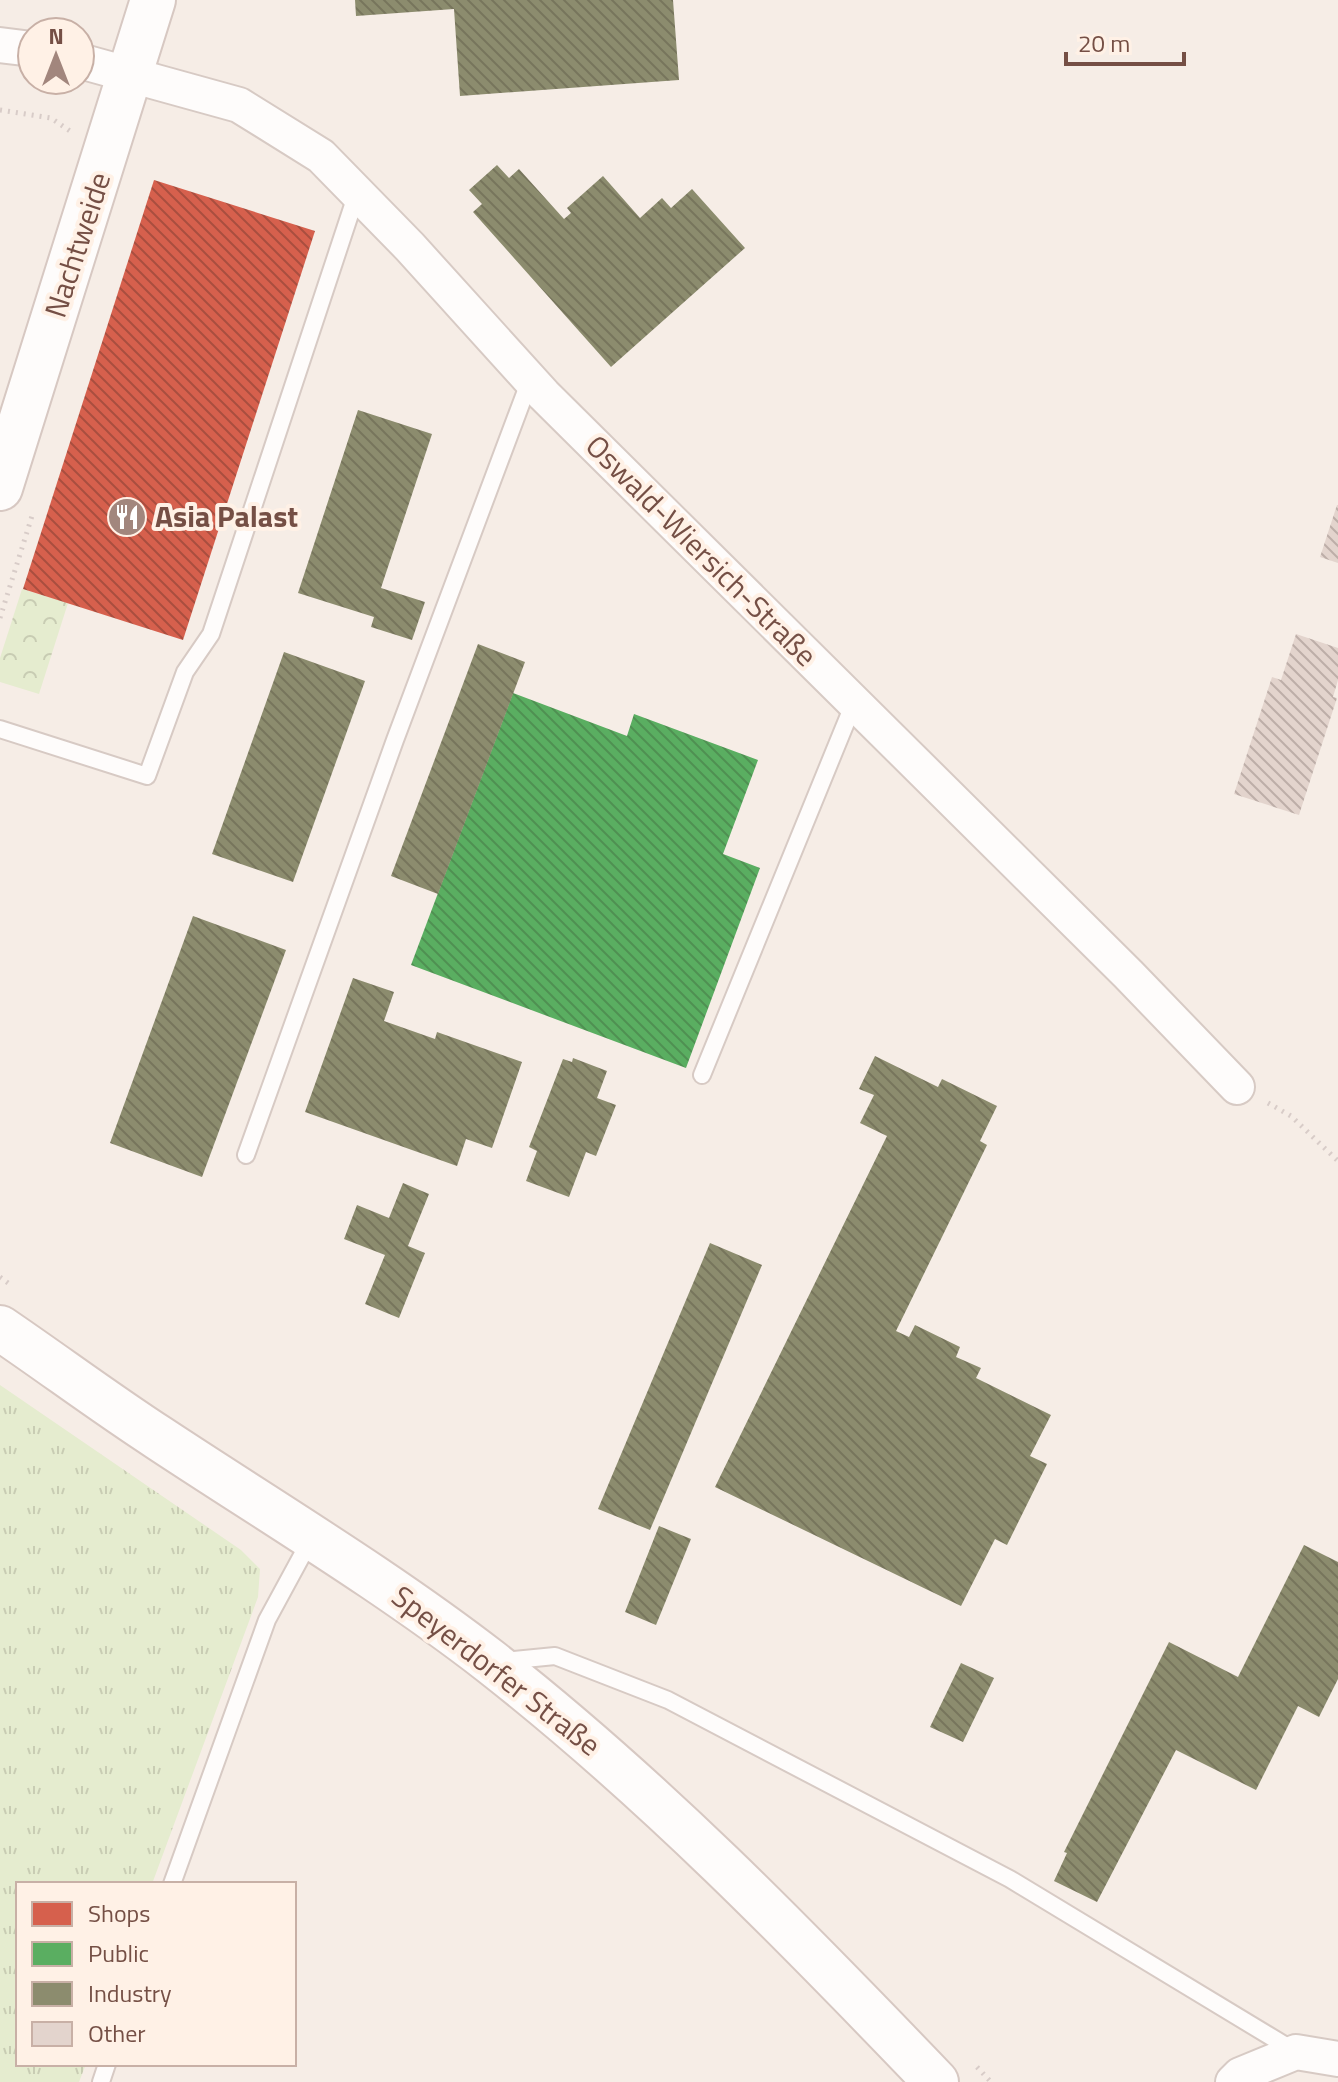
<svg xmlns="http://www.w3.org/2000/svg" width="1338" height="2082" font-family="'Titillium Web',sans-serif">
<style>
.grass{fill:url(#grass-tufts)}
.forest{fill:url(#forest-crowns)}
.shops{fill:url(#shops-back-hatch)}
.public{fill:url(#public-back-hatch)}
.industry{fill:url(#industry-back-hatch)}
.building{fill:url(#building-back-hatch)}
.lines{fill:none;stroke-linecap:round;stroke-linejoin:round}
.lane-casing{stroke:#d7cac4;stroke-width:20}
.street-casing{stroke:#d7cac4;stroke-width:38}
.secondary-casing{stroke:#d7c8c2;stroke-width:48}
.path{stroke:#d8ccc8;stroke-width:5;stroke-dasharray:2 6;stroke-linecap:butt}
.lane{stroke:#fefcfb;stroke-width:16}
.street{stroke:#fefcfb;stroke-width:34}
.secondary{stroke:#fefcfb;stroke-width:44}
.labels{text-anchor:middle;stroke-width:8;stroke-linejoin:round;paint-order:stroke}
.street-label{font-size:30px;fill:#754f45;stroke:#fff1e6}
.poi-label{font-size:30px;font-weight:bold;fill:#754f45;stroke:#fff1e6;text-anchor:start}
</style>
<defs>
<pattern id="grass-tufts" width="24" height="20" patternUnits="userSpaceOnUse" patternTransform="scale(2)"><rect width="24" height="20" fill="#e5eccf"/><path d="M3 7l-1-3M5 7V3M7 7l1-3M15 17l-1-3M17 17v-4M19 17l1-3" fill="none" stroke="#c8ccb3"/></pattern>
<pattern id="forest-crowns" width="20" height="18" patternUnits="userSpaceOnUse" patternTransform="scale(2)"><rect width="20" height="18" fill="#e5eccf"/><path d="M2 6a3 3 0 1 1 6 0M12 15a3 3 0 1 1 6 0" fill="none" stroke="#c8ccb3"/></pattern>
<pattern id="shops-back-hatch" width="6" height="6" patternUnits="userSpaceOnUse" patternTransform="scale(2)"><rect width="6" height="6" fill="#d6604d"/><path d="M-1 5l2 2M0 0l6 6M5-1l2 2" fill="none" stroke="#a94e3f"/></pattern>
<pattern id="public-back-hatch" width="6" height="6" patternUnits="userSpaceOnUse" patternTransform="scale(2)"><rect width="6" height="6" fill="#5aae61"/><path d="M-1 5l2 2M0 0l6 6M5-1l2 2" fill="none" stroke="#4f9052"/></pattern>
<pattern id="industry-back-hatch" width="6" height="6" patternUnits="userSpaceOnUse" patternTransform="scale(2)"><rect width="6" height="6" fill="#8c8c6e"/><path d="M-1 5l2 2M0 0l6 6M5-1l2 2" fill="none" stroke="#77755c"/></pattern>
<pattern id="building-back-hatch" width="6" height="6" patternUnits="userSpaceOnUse" patternTransform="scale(2)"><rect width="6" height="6" fill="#e3d4cd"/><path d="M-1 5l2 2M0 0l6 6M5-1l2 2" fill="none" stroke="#bdaea8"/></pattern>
</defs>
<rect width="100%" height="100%" fill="#f6ede6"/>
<path class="grass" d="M0,1385L241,1550L260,1569L258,1597L152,1884H18V2064H86L79,2082H0Z"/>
<path class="forest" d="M22,589L68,603L39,694L0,682V658Z"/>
<path class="shops" d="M154,180L315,231L183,640L23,589Z"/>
<path class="public" d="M513,693L627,736L634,714L758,760L723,854L760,868L686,1068L411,965Z"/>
<g class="industry">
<path d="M355,0H673L679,80L460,96L454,9L356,16Z"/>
<path d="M497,165L509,178L519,169L564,219L571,213L567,208L603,176L640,218L662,198L671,208L692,189L745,248L611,367L473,212L482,204L469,190Z"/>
<path d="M358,410L432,434L381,588L425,602L412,640L371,627L374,617L298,593Z"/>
<path d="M478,644L525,662L438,894L391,876Z"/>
<path d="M284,652L365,681L293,882L212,854Z"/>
<path d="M193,916L286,950L202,1177L110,1143Z"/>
<path d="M353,978L394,992L384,1021L435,1039L437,1032L522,1062L492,1148L466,1139L457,1166L305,1112Z"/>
<path d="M875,1056L938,1087L942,1079L997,1106L980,1141L987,1145L896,1331L909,1337L915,1325L960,1347L956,1357L981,1368L976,1378L1051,1415L1030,1456L1047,1464L1007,1545L995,1539L961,1606L715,1487L887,1136L860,1123L874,1095L859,1089Z"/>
<path d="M573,1058L607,1071L597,1098L616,1105L596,1156L586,1152L569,1197L526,1181L537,1151L529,1147L563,1059L572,1062Z"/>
<path d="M403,1183L429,1194L408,1246L425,1253L399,1318L365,1304L385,1255L344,1239L357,1205L389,1218Z"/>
<path d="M710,1243L762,1265L650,1530L598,1509Z"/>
<path d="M659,1526L691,1539L656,1625L625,1612Z"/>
<path d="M1304,1545L1338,1562V1679L1319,1717L1298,1706L1256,1790L1176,1750L1097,1902L1054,1881L1067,1853L1064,1852L1169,1642L1238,1677Z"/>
<path d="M961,1663L994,1678L963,1742L930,1727Z"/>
</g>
<g class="building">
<path d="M1337,505H1338V563L1320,557Z"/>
<path d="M1296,634L1338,648V680L1333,697L1337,698L1299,815L1234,794L1272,677L1281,680Z"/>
</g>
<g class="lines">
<defs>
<g id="lane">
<path d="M0,729L147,776L185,672L211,634L357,193"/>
<path d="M702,1075L854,703"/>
<path d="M246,1155L395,740L530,380"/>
<path d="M504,1661L555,1656L668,1700L1010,1879L1296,2052"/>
<path d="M172,1884L267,1620L312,1537"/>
<path d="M101,2082L107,2064"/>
</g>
<g id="street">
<path d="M0,45L32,49"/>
<path d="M80,61L239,105L321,156L410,247L544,395L1128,974L1237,1087"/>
<path d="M1233,2082L1240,2075L1296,2052L1338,2059"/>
</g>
<g id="secondary">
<path d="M0,488L153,0"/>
<path d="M0,1328C53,1364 105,1403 159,1438C271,1512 385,1580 491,1662C653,1789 794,1934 936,2082"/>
</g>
</defs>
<use href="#lane" class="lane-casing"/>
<use href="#street" class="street-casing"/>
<use href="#secondary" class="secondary-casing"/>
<g class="path">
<path d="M0,110L51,118L70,131"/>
<path d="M0,618L32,516"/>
<path d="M1268,1103L1291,1116L1338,1161"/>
<path d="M0,1277L12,1286"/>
<path d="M977,2067L991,2082"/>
</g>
<use href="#lane" class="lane"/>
<use href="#street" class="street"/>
<use href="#secondary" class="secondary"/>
</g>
<defs>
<symbol id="restaurant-disc" viewBox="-11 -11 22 22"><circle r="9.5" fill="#a2867d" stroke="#fff1e6"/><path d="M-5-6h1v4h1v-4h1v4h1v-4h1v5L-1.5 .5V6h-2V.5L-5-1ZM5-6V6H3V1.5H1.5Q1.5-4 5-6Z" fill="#fff"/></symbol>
</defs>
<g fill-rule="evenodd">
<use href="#restaurant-disc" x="105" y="495" width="44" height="44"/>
</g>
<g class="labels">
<g class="street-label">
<text transform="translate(78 245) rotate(-72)" y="10">Nachtweide</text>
<text transform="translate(701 551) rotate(45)" y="10">Oswald-Wiersich-Straße</text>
<text transform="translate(496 1671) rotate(38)" y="10">Speyerdorfer Straße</text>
</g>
<g class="poi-label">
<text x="155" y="527">Asia Palast</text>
</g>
</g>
<rect x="16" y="1882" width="280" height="184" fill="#fff1e6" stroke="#c8b0a6" stroke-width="2"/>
<rect x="32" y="1902" width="40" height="24" fill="#d6604d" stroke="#c8b0a6" stroke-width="2"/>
<text x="88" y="1922" font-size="24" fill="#754f45">Shops</text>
<rect x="32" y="1942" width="40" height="24" fill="#5aae61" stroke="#c8b0a6" stroke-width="2"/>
<text x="88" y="1962" font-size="24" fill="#754f45">Public</text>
<rect x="32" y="1982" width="40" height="24" fill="#8c8c6e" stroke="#c8b0a6" stroke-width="2"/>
<text x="88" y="2002" font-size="24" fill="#754f45">Industry</text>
<rect x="32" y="2022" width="40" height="24" fill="#e3d4cd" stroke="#c8b0a6" stroke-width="2"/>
<text x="88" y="2042" font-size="24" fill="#754f45">Other</text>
<g transform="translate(56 56)"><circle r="38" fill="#fff1e6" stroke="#c8b0a6" stroke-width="2"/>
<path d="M0-6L14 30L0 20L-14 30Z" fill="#a2867d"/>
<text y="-12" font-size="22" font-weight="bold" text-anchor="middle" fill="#754f45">N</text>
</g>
<path d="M1066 52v12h118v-12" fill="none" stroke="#754f45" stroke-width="4"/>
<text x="1078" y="52" font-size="24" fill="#754f45" stroke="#fff1e6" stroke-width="6" paint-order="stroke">20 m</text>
</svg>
